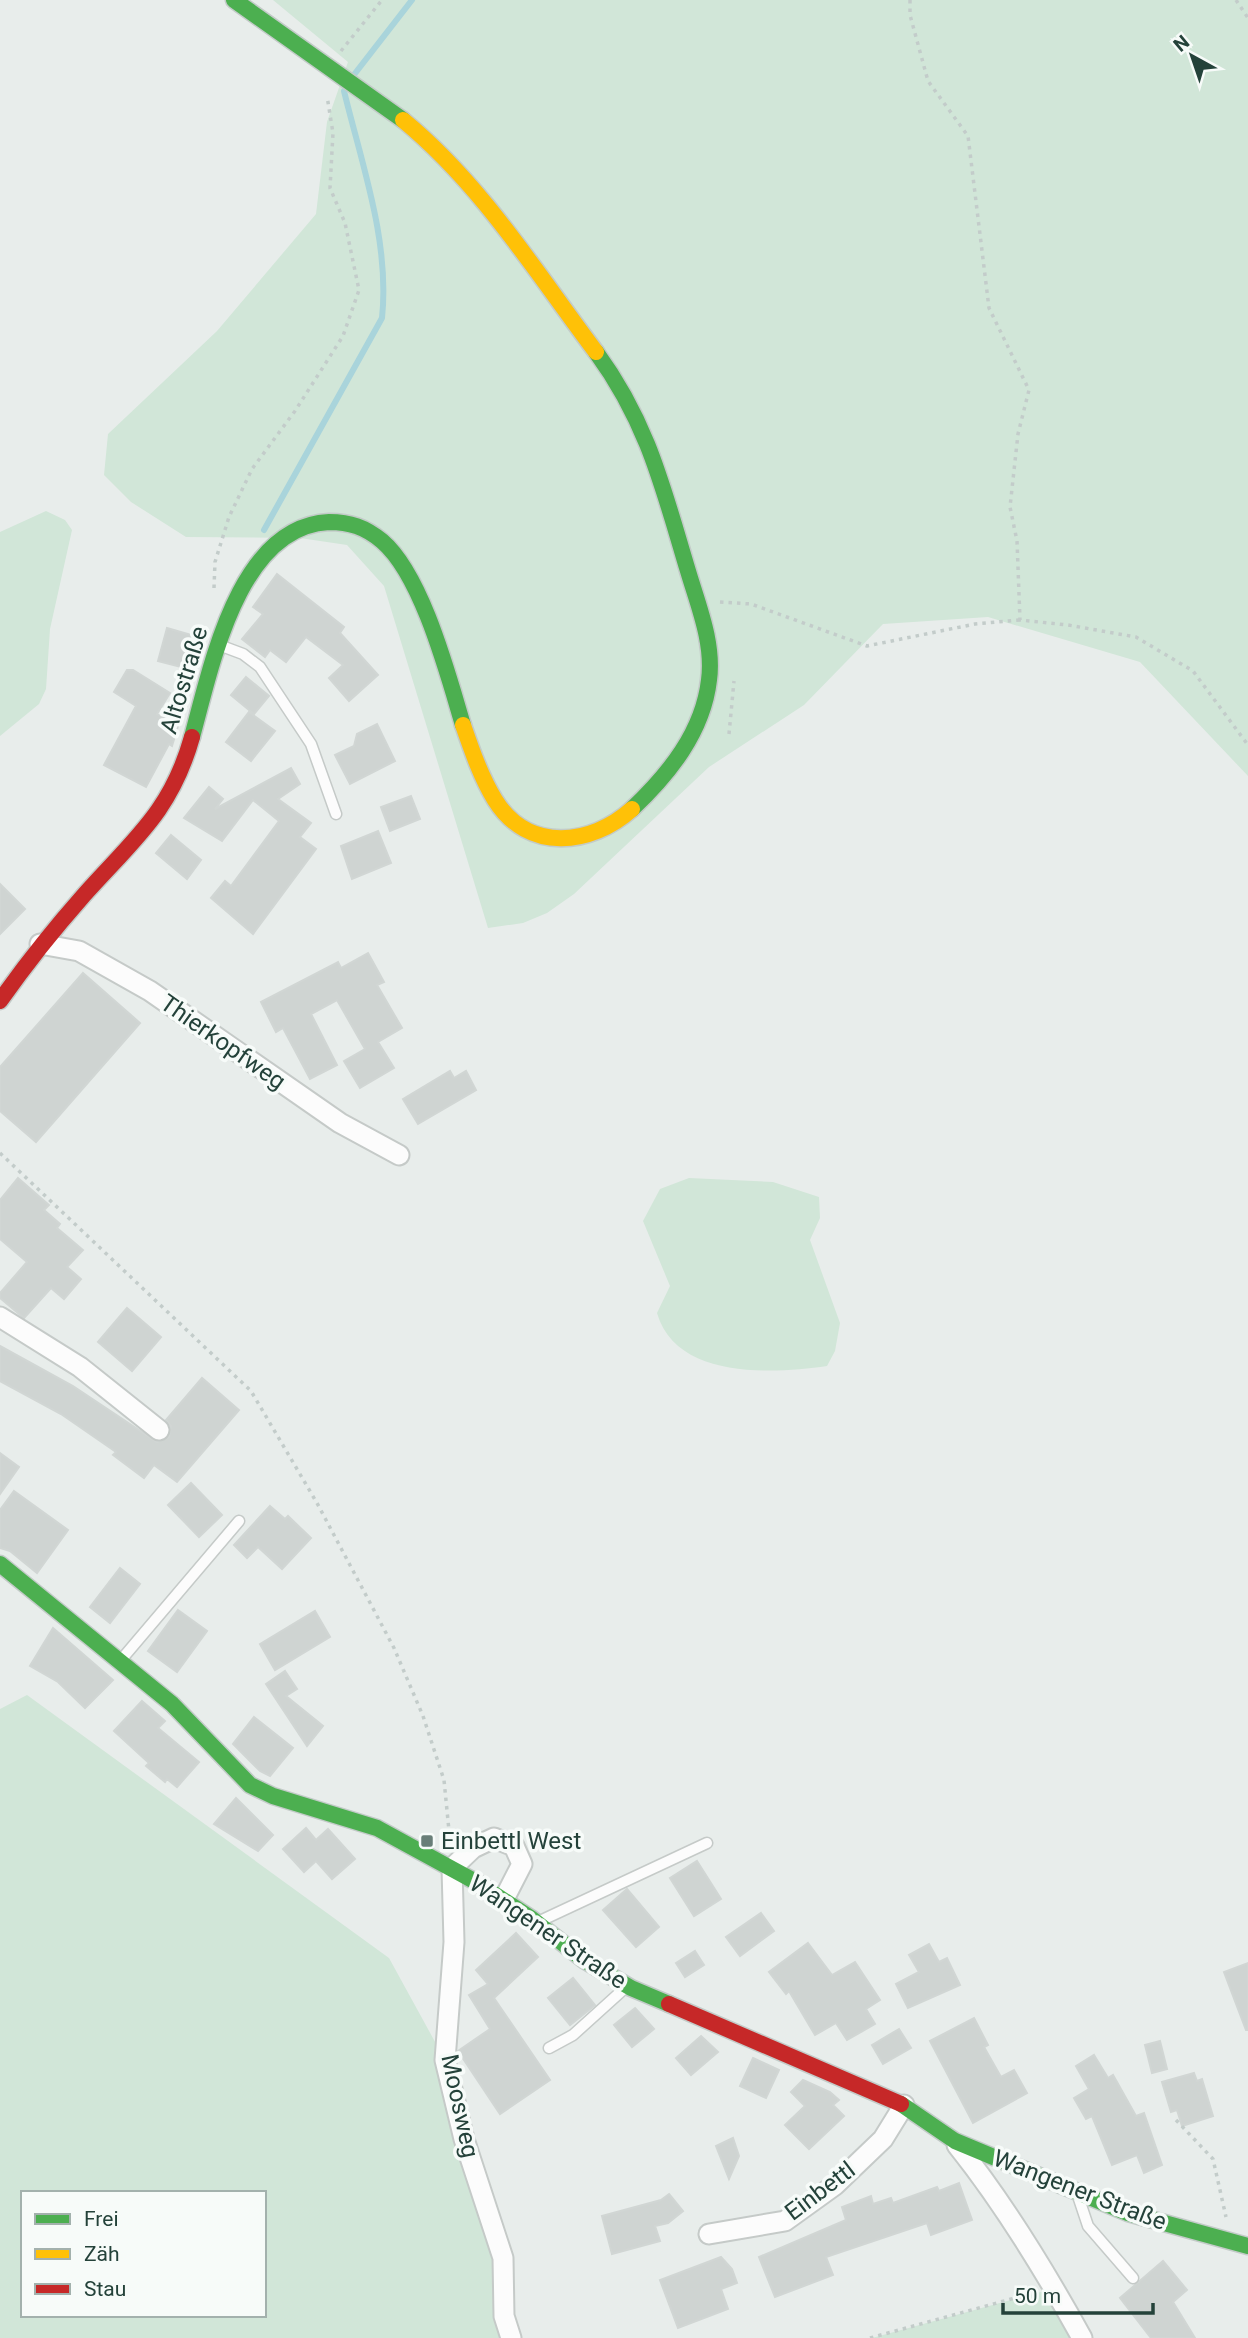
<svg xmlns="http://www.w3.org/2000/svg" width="1248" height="2338" font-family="Roboto,sans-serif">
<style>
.green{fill:#d1e6d8;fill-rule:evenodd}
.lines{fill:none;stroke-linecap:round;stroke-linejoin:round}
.stream{stroke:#a9d4db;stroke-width:6}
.building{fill:#cfd4d2;stroke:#d1d6d4;stroke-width:2}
.lane-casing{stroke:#c5cac8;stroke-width:13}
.street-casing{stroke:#c5cac8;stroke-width:23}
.fast-casing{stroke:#c3cbc8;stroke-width:19}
.slow-casing{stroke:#c3cbc8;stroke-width:19}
.jam-casing{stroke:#c3cbc8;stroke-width:19}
.path{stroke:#c3ccca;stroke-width:3.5;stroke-dasharray:3.5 5;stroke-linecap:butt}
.lane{stroke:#fcfcfc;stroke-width:10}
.street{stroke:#fcfcfc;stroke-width:19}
.fast{stroke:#4caf50;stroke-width:16}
.slow{stroke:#ffc107;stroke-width:16}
.jam{stroke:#c62828;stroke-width:16}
.poi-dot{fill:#697e78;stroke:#f7fbf9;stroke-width:2.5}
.labels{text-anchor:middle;stroke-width:7;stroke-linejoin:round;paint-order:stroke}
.street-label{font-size:24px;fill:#24423a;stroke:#f7fbf9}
.poi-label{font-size:24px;fill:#24423a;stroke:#f7fbf9;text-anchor:start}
</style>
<rect width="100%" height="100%" fill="#e8edeb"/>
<g class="green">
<path d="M273,0H1248V776L1140,662L988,617L883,624L804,705L709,767L574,894L547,913L523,923L488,928L384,586L347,545L300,538L186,537L131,502L104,475L108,434L217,331L316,214L327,122L348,62Z"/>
<path d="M46,511L65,520L72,530L50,629L46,689L39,704L0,736V532Z"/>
<path d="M689,1178L773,1182L819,1197L820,1218L810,1240L840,1323L835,1351L827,1366C771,1374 676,1379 657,1313L670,1286L643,1221L660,1189Z"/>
<path d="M27,1695L389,1958L445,2060L503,2258L511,2338H0V1709ZM23,2193H264V2315H23Z"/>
<path d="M1055,2288L1082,2338H872Z"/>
</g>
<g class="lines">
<g class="stream">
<path d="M353,76L412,0"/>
<path d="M264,530L382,318C390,242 362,165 344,91"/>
</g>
</g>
<g class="building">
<path d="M277,574L344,627L340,633L378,675L349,701L329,678L343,665L306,637L286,662L270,650L265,657L242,639L263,614L253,607Z"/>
<path d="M167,628L198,637L189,669L158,661Z"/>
<path d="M127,670H133L170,693L157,714L178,726L172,746L169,744L146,787L104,765L136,706L114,692Z"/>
<path d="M246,677L269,696L254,714L231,695Z"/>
<path d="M249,712L275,731L251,761L226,742Z"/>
<path d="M377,724L395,761L350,784L335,755L354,746L357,734Z"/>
<path d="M291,768L300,784L278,799L311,823L300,837L316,849L253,934L211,898L225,881L231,886L279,821L253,800L222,841L184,818L209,787L223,799L215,809Z"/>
<path d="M411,796L420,819L390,831L381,807Z"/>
<path d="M378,831L391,863L352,879L341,846Z"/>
<path d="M171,835L201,860L187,879L156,853Z"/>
<path d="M0,884L25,909L0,934Z"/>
<path d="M368,953L384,982L377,985L402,1028L378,1042L394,1068L360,1088L344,1061L365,1049L337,1000L311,1014L337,1065L310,1079L283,1028L276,1032L261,1002L338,962L341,968Z"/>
<path d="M83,973L140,1023L36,1142L0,1111V1067Z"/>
<path d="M450,1071L454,1078L466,1071L476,1090L418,1124L403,1099Z"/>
<path d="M18,1178L49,1205L44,1210L60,1224L57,1228L83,1250L67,1267L81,1279L64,1299L51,1288L24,1318L0,1298V1293L27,1262L0,1239V1200Z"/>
<path d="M127,1308L161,1337L132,1371L98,1342Z"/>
<path d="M0,1346L73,1386L157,1442L169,1437L171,1426L166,1420L202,1378L239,1410L177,1482L154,1465L144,1478L113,1455L116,1452L61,1414L0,1381Z"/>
<path d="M0,1453L19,1467L0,1494Z"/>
<path d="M191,1483L222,1515L199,1537L168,1505Z"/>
<path d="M14,1491L68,1530L37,1573L10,1551L0,1548V1510Z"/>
<path d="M270,1506L285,1519L288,1516L311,1538L282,1569L258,1547L247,1558L234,1545Z"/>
<path d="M120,1568L140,1584L110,1623L90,1607Z"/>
<path d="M178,1610L207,1631L177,1672L148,1651Z"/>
<path d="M315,1611L330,1637L275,1670L260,1644Z"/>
<path d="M53,1628L113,1680L85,1708L58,1682L30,1666Z"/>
<path d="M285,1671L297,1689L286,1696L323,1726L307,1746L266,1684Z"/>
<path d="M142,1701L165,1721L158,1728L199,1762L177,1787L167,1779L165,1782L146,1766L149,1763L114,1731Z"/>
<path d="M254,1717L293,1748L270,1776L260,1771L233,1744Z"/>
<path d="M236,1798L273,1835L258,1851L214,1824Z"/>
<path d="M306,1828L316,1840L328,1829L355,1859L332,1879L316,1861L304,1872L283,1849Z"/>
<path d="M697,1861L721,1899L694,1916L670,1878Z"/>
<path d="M627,1889L659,1927L636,1947L603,1910Z"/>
<path d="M761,1913L774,1931L740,1956L726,1937Z"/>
<path d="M516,1933L538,1957L494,1998L550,2080L500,2114L458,2051L490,2029L469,1995L488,1984L476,1970Z"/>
<path d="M808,1943L832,1975L855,1962L880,2000L866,2009L875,2024L847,2040L836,2023L815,2035L789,1991L786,1994L769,1972Z"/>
<path d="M929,1944L939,1962L947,1958L960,1985L908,2008L896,1984L919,1972L909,1955Z"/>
<path d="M695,1951L704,1965L685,1977L676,1963Z"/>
<path d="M1248,1963V2030H1246L1224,1972Z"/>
<path d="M573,1978L595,2005L570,2025L548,1998Z"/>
<path d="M635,2008L654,2029L632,2047L614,2025Z"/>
<path d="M974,2018L988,2045L984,2047L1001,2077L1014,2070L1027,2093L973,2123L930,2041Z"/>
<path d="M899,2029L911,2048L883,2064L872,2045Z"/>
<path d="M701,2036L718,2052L691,2075L676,2058Z"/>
<path d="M1160,2041L1167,2069L1152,2073L1145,2045Z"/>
<path d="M1094,2055L1108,2078L1113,2075L1136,2116L1144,2113L1162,2165L1144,2173L1137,2155L1112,2165L1092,2116L1086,2119L1074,2098L1089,2089L1076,2066Z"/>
<path d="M753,2058L779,2070L766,2098L740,2086Z"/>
<path d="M1194,2073L1197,2081L1202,2079L1213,2116L1182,2126L1177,2110L1171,2112L1162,2082Z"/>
<path d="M803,2080L830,2092L839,2100L833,2105L844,2116L809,2149L785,2125L805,2106L791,2092Z"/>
<path d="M733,2138L739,2156L729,2179L716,2146Z"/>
<path d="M959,2183L972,2220L931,2235L927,2223L826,2257L833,2275L775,2297L759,2257L846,2220L842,2207L871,2196L873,2204L891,2198L893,2203L937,2187L939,2191Z"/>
<path d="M669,2194L683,2211L668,2223L655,2226L660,2241L612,2254L602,2216L661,2200Z"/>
<path d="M721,2257L732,2269L737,2283L721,2289L728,2309L678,2328L660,2280Z"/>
<path d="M1163,2261L1187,2290L1173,2302L1195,2338H1151L1120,2298Z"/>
</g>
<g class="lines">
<defs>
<g id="lane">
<path d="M219,645L243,654L260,667L311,744L336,814"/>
<path d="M121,1660L239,1521"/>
<path d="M540,1921L707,1843"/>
<path d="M549,2048L573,2035L625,1988"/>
<path d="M1079,2199L1088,2226L1133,2278"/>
</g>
<g id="street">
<path d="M40,944L79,951L150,991L340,1123L399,1155"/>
<path d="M0,1317L80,1367L159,1430"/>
<path d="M503,1901L522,1864L514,1846L494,1838L473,1848L452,1868L454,1942L445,2060L464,2139L503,2258L504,2316L511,2338"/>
<path d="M957,2145C1005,2205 1045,2271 1082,2338"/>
<path d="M709,2234L785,2221L835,2185L883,2139L904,2105"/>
</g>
<g id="fast">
<path d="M234,0L403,120"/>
<path d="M596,352C648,423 663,488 688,571C698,605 714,643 709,680C703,732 669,774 632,809"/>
<path d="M192,737C211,668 238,526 329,522C350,522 365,527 382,541C422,575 448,675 463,725"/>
<path d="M0,1564L172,1704L250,1785L273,1796L377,1828L476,1882L532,1919L584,1960L631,1988L669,2004"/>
<path d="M901,2104L955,2141L1128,2213L1248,2246"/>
</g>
<g id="slow">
<path d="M403,120C482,185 535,271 596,352"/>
<path d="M463,725C472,751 481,777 495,800C528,853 591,846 632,809"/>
</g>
<g id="jam">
<path d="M0,1001C26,964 54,929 84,895C133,840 171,812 192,737"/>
<path d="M669,2004L901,2104"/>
</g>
</defs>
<use href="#lane" class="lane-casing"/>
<use href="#street" class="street-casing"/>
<use href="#fast" class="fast-casing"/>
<use href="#slow" class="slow-casing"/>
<use href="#jam" class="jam-casing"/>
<g class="path">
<path d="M910,0V15L928,81L968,136L989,308L1029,390L1018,434L1010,507L1017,541L1020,620L1068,625L1136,637L1193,671L1248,745"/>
<path d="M1236,0L1248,18"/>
<path d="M341,51L382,0"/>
<path d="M214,588L215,562L229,517L252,469L295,411L343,336L359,290L345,223L330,188L333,133L327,96"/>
<path d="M720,602L751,604L867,646L975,624L1020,620"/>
<path d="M729,734L734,681"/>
<path d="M0,1153L251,1391L317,1503L394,1648L423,1716L444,1780L450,1841"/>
<path d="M1176,2120L1213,2159L1226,2217"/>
<path d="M870,2338L1033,2293"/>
</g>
<use href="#lane" class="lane"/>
<use href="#street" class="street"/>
<use href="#fast" class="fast"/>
<use href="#slow" class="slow"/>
<use href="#jam" class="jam"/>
</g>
<rect class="poi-dot" x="420" y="1834" width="14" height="14" rx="3.5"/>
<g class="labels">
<g class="street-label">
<text transform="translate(184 680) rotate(-73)" y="8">Altostraße</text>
<text transform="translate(223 1042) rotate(35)" y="8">Thierkopfweg</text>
<text transform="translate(548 1932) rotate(34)" y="8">Wangener Straße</text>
<text transform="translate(460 2106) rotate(78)" y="8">Moosweg</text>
<text transform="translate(1080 2190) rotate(21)" y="8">Wangener Straße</text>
<text transform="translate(820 2191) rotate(-37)" y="8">Einbettl</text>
</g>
<g class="poi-label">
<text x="441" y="1849">Einbettl West</text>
</g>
</g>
<rect x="21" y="2191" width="245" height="126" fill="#f7fbf9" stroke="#a3b1ad" stroke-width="2"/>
<rect x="35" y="2214" width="35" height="10" fill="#4caf50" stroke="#a3b1ad" stroke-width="2"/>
<text x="84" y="2226" font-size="21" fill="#24423a">Frei</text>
<rect x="35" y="2249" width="35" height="10" fill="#ffc107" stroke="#a3b1ad" stroke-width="2"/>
<text x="84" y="2261" font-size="21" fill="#24423a">Zäh</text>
<rect x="35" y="2284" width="35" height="10" fill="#c62828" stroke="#a3b1ad" stroke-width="2"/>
<text x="84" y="2296" font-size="21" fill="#24423a">Stau</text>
<g transform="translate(1192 56) rotate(320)" stroke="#f7fbf9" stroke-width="5" paint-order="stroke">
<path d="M0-5L12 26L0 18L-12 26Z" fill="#24423a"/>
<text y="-10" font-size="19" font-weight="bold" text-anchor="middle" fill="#24423a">N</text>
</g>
<path d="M1003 2303v10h150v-10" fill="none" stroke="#24423a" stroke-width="3.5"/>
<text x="1014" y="2303" font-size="21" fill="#24423a" stroke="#f7fbf9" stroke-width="5" paint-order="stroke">50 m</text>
</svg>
